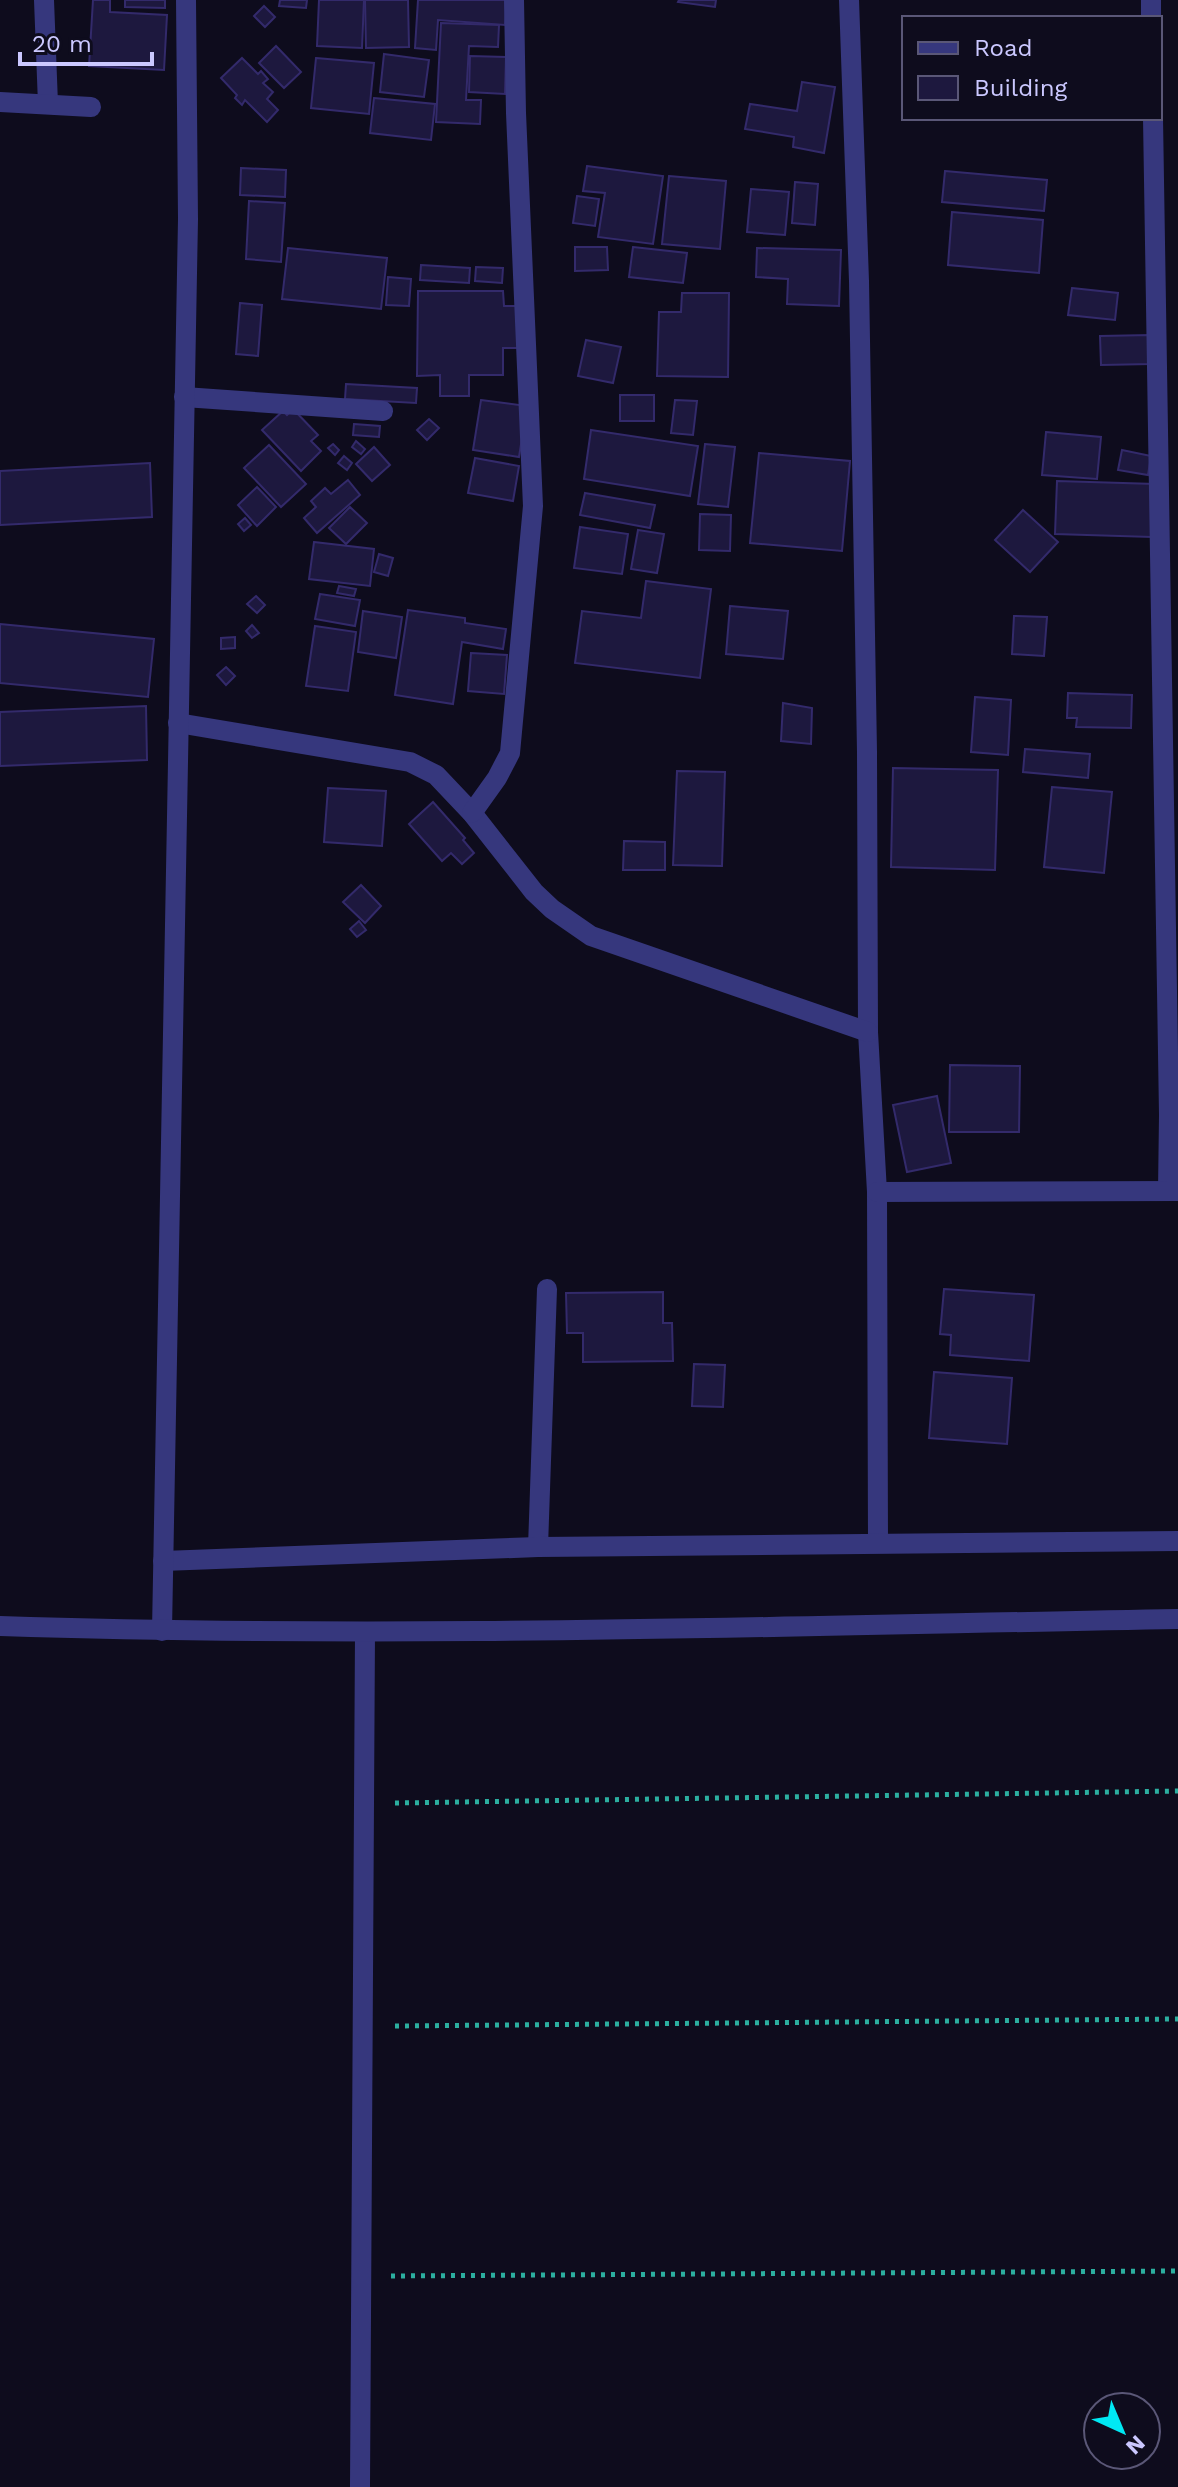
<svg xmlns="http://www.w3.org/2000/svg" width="1178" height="2487" font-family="'Work Sans',sans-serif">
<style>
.building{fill:#1d183e;stroke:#332a6b;stroke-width:2}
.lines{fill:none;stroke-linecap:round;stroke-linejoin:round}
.path{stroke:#2cafa0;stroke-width:5;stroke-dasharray:4 6;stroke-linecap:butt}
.minor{stroke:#36377d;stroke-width:20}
.tertiary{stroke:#36377d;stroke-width:20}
</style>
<rect width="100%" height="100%" fill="#0e0c1d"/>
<g class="building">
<path d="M93,0H110V12L167,15L164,70L89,66Z"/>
<path d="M125,0H165V8L125,7Z"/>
<path d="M280,0H307L306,8L279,6Z"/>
<path d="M319,0H364L362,48L317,46Z"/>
<path d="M365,0H408L409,47L366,48Z"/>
<path d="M418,0H507L505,25L438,20L436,50L415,48Z"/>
<path d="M679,0H716L715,7L678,2Z"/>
<path d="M264,6L275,17L265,27L254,16Z"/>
<path d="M441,23L499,25L498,47L469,46L466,100H481L480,124L436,122Z"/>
<path d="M276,46L301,72L284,88L259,63Z"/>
<path d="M384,54L429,60L424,97L380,92Z"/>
<path d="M470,56L506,57L505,94L469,92Z"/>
<path d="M242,58L258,74L261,71L268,79L263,83L273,92L267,99L278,110L267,122L245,100L242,105L235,98L237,95L221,78Z"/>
<path d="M316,58L374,63L369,114L311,108Z"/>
<path d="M802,82L835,87L824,153L793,147L794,137L745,129L750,104L797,111Z"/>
<path d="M374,98L435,104L431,140L370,133Z"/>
<path d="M587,166L663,176L653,244L598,237L605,193L583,191Z"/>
<path d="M241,168L286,170L285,197L240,195Z"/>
<path d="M945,171L1047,180L1044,211L942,202Z"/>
<path d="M669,176L726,181L720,249L662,244Z"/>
<path d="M795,182L818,184L815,225L792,223Z"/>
<path d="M751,189L789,192L785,235L747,232Z"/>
<path d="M577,196L599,199L595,226L573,223Z"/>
<path d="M249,201L285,203L281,262L246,259Z"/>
<path d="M952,212L1043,220L1039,273L948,265Z"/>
<path d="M575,247H607L608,270L575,271Z"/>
<path d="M633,247L687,253L683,283L629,277Z"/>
<path d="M288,248L387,258L381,309L282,299Z"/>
<path d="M757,248L841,250L839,306L787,304L788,279L756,277Z"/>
<path d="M421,265L470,268L469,283L420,280Z"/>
<path d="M476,267L503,268L502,283L475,281Z"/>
<path d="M388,277L411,279L409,306L386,305Z"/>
<path d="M1072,288L1118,293L1115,320L1068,315Z"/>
<path d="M418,291H503L504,306H522L521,348H503V375H469V396H440V375L417,376Z"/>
<path d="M682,293H729L728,377L657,376L659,312H681Z"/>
<path d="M240,303L262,305L258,356L236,354Z"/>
<path d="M1150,335L1151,364L1101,365L1100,336Z"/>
<path d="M586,340L621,347L613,383L578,376Z"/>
<path d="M346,384L417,388L416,403L345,399Z"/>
<rect x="620" y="395" width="34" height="26"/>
<path d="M481,400L527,406L519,457L473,450Z"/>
<path d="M675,400L697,401L693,435L671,433Z"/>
<path d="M293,409L318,435L311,441L321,451L301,471L262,430L283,411L287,415Z"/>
<path d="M429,419L439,428L427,440L417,430Z"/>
<path d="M354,424L380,426L379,437L353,435Z"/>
<path d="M591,430L698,446L690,496L584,479Z"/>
<path d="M1046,432L1101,437L1097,479L1042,475Z"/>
<path d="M356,441L365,449L361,454L352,447Z"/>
<path d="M333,444L339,450L335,455L328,448Z"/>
<path d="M705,444L735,447L728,507L698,504Z"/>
<path d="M269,445L306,484L281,507L244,468Z"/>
<path d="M374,447L390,465L372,481L356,464Z"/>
<path d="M1122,450L1151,456L1148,475L1118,470Z"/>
<path d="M759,453L850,461L842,551L750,543Z"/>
<path d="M344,456L352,463L347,470L338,463Z"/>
<path d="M475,458L519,466L513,501L468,493Z"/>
<path d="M150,463L152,517L0,525V471Z"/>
<path d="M348,480L360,495L317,533L304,518L316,507L311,501L325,488L331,494Z"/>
<path d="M1057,481L1155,484L1152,537L1055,534Z"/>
<path d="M257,487L276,507L257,526L238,505Z"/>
<path d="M585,493L655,505L650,528L580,515Z"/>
<path d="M350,507L367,523L346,544L329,528Z"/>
<path d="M1023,510L1058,542L1030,572L995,540Z"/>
<path d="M700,514L731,515L730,551L699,550Z"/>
<path d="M245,518L251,525L244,531L238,524Z"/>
<path d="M580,527L628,534L622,574L574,568Z"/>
<path d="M638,530L664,534L657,573L631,569Z"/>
<path d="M314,542L374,549L370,586L309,579Z"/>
<path d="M379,554L393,558L388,576L374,572Z"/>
<path d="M646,581L711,589L700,678L575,663L582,611L641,618Z"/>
<path d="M339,586L356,589L354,596L337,593Z"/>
<path d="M320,594L360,600L355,626L315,619Z"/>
<path d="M256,596L265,605L257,613L247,604Z"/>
<path d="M730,606L788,611L783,659L726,654Z"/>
<path d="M408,610L465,618V623L506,629L503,649L462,642L453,704L395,695Z"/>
<path d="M363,611L402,617L396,658L358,652Z"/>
<path d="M1014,616L1047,617L1044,656L1012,654Z"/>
<path d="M0,624L154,639L148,697L0,683Z"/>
<path d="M252,625L259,633L252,638L246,631Z"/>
<path d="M315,626L356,632L348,691L306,686Z"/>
<path d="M235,637V648L221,649V638Z"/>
<path d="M471,653L507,655L504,694L468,691Z"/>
<path d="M226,667L235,676L226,685L217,675Z"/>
<path d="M1068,693L1132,695L1131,728L1076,727L1077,718H1067Z"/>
<path d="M975,697L1011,700L1008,755L971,752Z"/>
<path d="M783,703L812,708L811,744L781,741Z"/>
<path d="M146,706L147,760L0,766V712Z"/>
<path d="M1025,749L1090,754L1088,778L1023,772Z"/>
<path d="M893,768L998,770L995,870L891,867Z"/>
<path d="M677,771L725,772L722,866L673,865Z"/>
<path d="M1052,787L1112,792L1104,873L1044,867Z"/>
<path d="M328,788L386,791L382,846L324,842Z"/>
<path d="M433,802L465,838L463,840L474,853L462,864L451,853L442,861L409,824Z"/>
<path d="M624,841L665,842V870H623Z"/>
<path d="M361,885L381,906L365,923L343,902Z"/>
<path d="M359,921L366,930L357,937L350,929Z"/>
<path d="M950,1065L1020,1066L1019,1132H949Z"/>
<path d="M937,1096L951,1163L907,1172L893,1105Z"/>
<path d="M944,1289L1034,1295L1029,1361L950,1355L951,1335L940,1334Z"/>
<path d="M663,1292V1323H672L673,1361L583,1362V1333H567L566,1293Z"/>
<path d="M694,1364L725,1365L723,1407L692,1406Z"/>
<path d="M934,1372L1012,1378L1007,1444L929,1438Z"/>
</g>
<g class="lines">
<g class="path">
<path d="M395,1803L1178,1791"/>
<path d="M395,2026L1178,2019"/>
<path d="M391,2276L1178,2271"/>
</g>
<g class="minor">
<path d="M44,0L48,104"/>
<path d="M849,0L859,281L867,752L868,1032L877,1192L878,1543"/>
<path d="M1151,0V18"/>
<path d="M0,102L91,107"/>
<path d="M1153,118L1169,1115L1168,1191"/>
<path d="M184,397L383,411"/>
<path d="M178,723L410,762L436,775L472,813L534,892L552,909L591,936L868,1032"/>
<path d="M472,813L497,778L510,753L533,506L516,113L514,0"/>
<path d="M877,1192L1178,1191"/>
<path d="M538,1547L547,1289"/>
<path d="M163,1561L538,1547L1178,1541"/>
<path d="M162,1631L188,219L186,0"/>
<path d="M360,2487L365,1633"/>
</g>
<path class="tertiary" d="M0,1626C393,1639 785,1626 1178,1619"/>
</g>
<rect x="902" y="16" width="260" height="104" fill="#0e0c1d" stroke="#5a5777" stroke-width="2"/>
<rect x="918" y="42" width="40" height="12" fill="#36377d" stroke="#5a5777" stroke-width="2"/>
<text x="974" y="56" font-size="24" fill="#cbc8ff">Road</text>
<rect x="918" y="76" width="40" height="24" fill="#1d183e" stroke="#5a5777" stroke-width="2"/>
<text x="974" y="96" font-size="24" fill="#cbc8ff">Building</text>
<g transform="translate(1122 2431) rotate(136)"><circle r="38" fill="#0e0c1d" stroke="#5a5777" stroke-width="2"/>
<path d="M0-6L14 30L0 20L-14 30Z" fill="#00e8f3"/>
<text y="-12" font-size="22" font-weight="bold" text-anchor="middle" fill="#cbc8ff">N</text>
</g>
<path d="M20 52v12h132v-12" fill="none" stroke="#cbc8ff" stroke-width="4"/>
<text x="32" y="52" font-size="24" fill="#cbc8ff" stroke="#0e0c1d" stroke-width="6" paint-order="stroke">20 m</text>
</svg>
